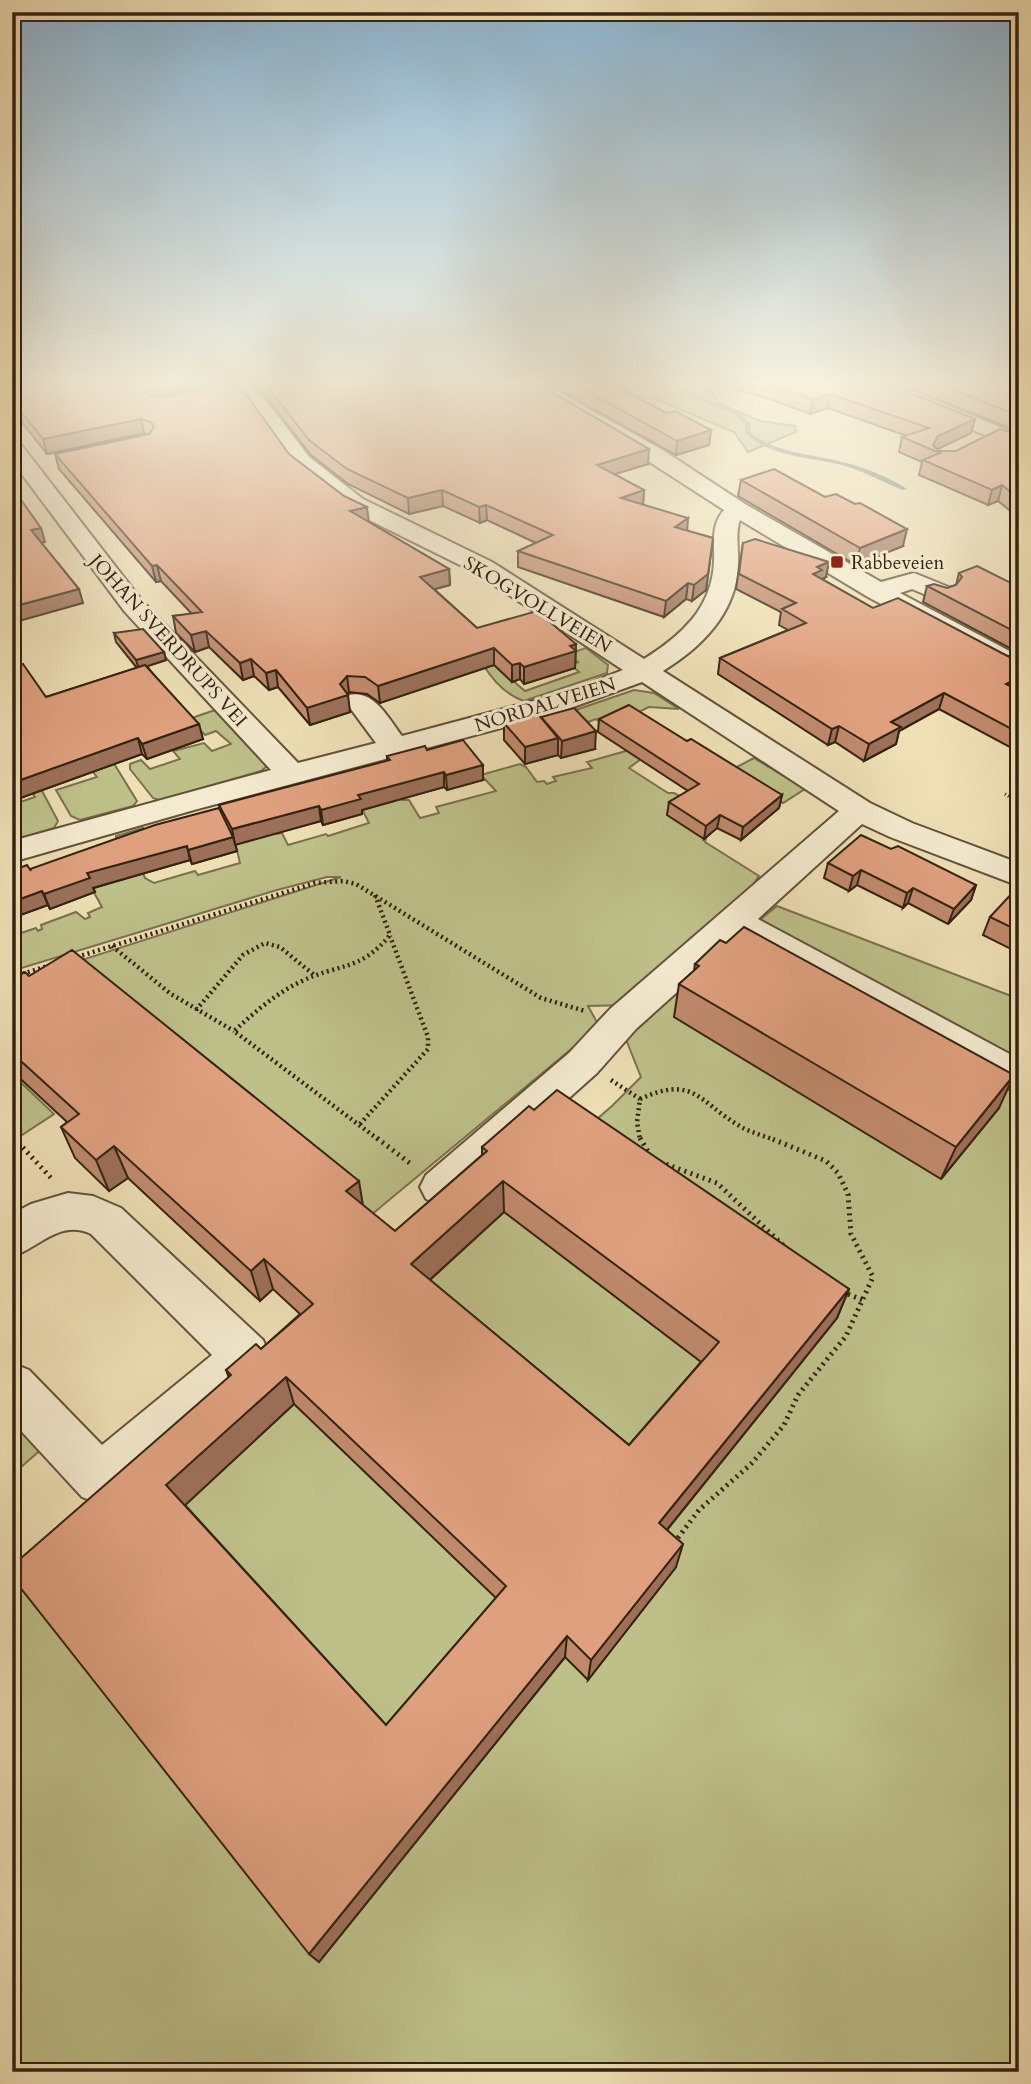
<svg xmlns="http://www.w3.org/2000/svg" width="1031" height="2084" font-family="Cardo,serif">
<style>
.green{fill:#bec08a;stroke:#7a724d;stroke-width:2}
.lines{fill:none;stroke-linecap:round;stroke-linejoin:round}
.stream{fill:#757e75;fill-rule:evenodd}
.minor-casing{stroke:#635239;stroke-width:4}
.path-far3{stroke:#352310;stroke-width:3.5;stroke-dasharray:1 2.5;stroke-linecap:butt}
.path-far2{stroke:#352310;stroke-width:4.5;stroke-dasharray:2 3.5;stroke-linecap:butt}
.path-far1{stroke:#352310;stroke-width:5;stroke-dasharray:2 4.5;stroke-linecap:butt}
.path{stroke:#352310;stroke-width:7;stroke-dasharray:2.5 5;stroke-linecap:butt}
.minor{fill:#f4eacf;fill-rule:evenodd}
.wall{fill:#c08a6d;stroke:#352310;stroke-width:2;fill-rule:evenodd}
.shaded-wall{fill:#9c7059;stroke:#352310;stroke-width:2}
.building{fill:#dfa07f;stroke:#352310;stroke-width:2;fill-rule:evenodd}
.poi-dot{fill:#8f2418;stroke:#f4eacf;stroke-width:2.5}
.labels{text-anchor:middle;stroke-width:6;stroke-linejoin:round;paint-order:stroke}
.far-poi-label{font-size:19px;fill:#352310;stroke:#f4eacf;text-anchor:start}
.far-street-label{font-size:19px;fill:#352310;stroke:#f4eacf}
</style>
<rect width="100%" height="100%" fill="#eedfb5"/>
<filter id="stains"><feTurbulence type="fractalNoise" baseFrequency=".00286" numOctaves="4"/><feColorMatrix values="0 0 0 0 .2 0 0 0 0 .09 0 0 0 0 .02 0 0 0 .5 -.17"/></filter>
<radialGradient id="worn" r=".72"><stop offset=".6" stop-color="#630" stop-opacity="0"/><stop offset="1" stop-color="#630" stop-opacity=".3"/></radialGradient>
<g class="green">
<path d="M614,381L629,384L655,381L712,391L718,403L760,421L795,426L796,432L748,452L734,432L653,398L586,387Z"/>
<path d="M573,648L577,651L586,648L608,665L607,673L524,701C506,695 494,682 484,666L491,662L525,691L579,672L571,665L578,662L563,651Z"/>
<path d="M634,690L654,693L679,709L649,707L610,726L595,719L582,725L555,717Z"/>
<path d="M218,709L266,761L267,766L261,771L159,800L153,798L130,769V764L141,760L150,769L180,759L173,751L204,743L212,751L231,744L216,731L205,735L189,719Z"/>
<path d="M633,749L641,759L629,768L668,793H674L691,802L727,772L754,758L805,789L783,803L753,790L709,825L705,842L759,876L737,907L628,1005L588,1006L599,1026L365,1220L44,972L341,877H327L277,890L12,971V936L36,928L38,931L42,929L41,925L76,912L85,919L90,917L88,913L102,907L92,889L139,872L116,841V836L143,828L148,838L133,847L145,878L154,883L195,871L198,875L240,863L235,842L274,830L276,834L282,833L288,845L326,834L328,836L369,823L361,807L400,796L402,800H409L420,818L439,813L436,807L496,791L481,775L520,764L526,767L537,782L544,781L547,784L556,781L553,777L592,768L587,762Z"/>
<path d="M113,762L137,801L133,806L80,820L71,816L56,790L97,777L93,772Z"/>
<path d="M20,774L41,789L58,821L54,828L12,841V805L35,797Z"/>
<path d="M777,906L1019,999V2072H12V1571L42,1605L613,1105L641,1077L623,1032Z"/>
<path d="M12,1074L54,1114L19,1137L12,1130Z"/>
<path d="M12,1409L44,1447L12,1475V1443L20,1437L12,1428Z"/>
</g>
<g class="lines">
<path class="stream" d="M636,381H647L692,391L693,395L739,412L751,424L750,432C773,453 812,454 842,462C864,467 889,477 907,489L902,490C882,481 863,471 842,465C810,457 770,457 745,433V424L735,414L689,397L688,393Z"/>
<defs>
<g id="minor">
<path d="M220,381H242L261,394L309,457L363,499L492,562L644,659C681,636 712,608 714,562C715,543 710,526 724,510L645,459L514,381H538L661,449L745,504L881,582L914,573L951,588L955,593L951,598L942,601L933,598L912,589L900,593L1019,656V675L1009,673L868,597L740,520C735,532 739,550 738,564C737,612 702,647 663,671L870,803L912,823L1019,863V886L890,837L862,824L758,919L1019,1059V1092L1005,1088L737,938L636,1029L597,1073L456,1199L441,1205L426,1199L420,1187L426,1175L569,1053L610,1009L839,811L642,682L554,714L194,810L12,862V841L271,770L125,612L12,461V440L19,442L143,602L298,763L376,743L345,701L349,695C374,689 388,718 402,736L563,693L623,670L474,572L347,509L293,467L247,402Z"/>
<path d="M854,381L894,384L1019,435V449L880,392L856,385Z"/>
<path d="M68,1193L93,1196L121,1208L263,1340L270,1356L263,1372L118,1497L100,1504L82,1497L12,1421V1363L29,1370L102,1445L212,1355L91,1234C61,1219 39,1247 12,1257V1214L31,1204Z"/>
</g>
</defs>
<use href="#minor" class="minor-casing"/>
<path class="path-far3" d="M1005,794L1019,802"/>
<g class="path-far2">
<path d="M375,895L390,935C360,972 338,963 300,982C275,994 254,1013 234,1031L379,1140"/>
<path d="M112,946L171,994L234,1031"/>
<path d="M77,957L315,883L343,881L356,884L541,998L585,1011"/>
<path d="M12,977L48,966"/>
<path d="M196,1010L243,955L265,943L280,947L314,975"/>
<path d="M611,1080L640,1099L637,1122L640,1140"/>
<path d="M640,1099C693,1075 697,1100 738,1125C749,1132 762,1135 774,1140"/>
<path d="M360,1124L428,1049V1037L390,936"/>
<path d="M12,1136L16,1140"/>
</g>
<g class="path-far1">
<path d="M14,1138L52,1179"/>
<path d="M377,1138L412,1165"/>
<path d="M640,1138L650,1155"/>
<path d="M660,1162L717,1183L784,1246"/>
<path d="M842,1292L863,1300"/>
<path d="M674,1543L699,1510L751,1464L784,1425L798,1395L846,1336L873,1277L851,1234L848,1194L838,1173L826,1161L770,1138"/>
</g>
<path class="path" d="M12,1592L22,1583"/>
<use href="#minor" class="minor"/>
</g>
<g class="wall">
<path d="M12,381H219L218,383L154,397L289,454L369,522L449,569L450,585L434,589L477,628L576,644L575,668L524,684L520,679L512,682L494,665L380,703L367,694L349,692L347,694L350,712L310,725L278,687L269,690L254,676L243,680L209,647L195,652L176,633L173,616L192,614L161,581L156,582L59,469L55,454L147,434L144,433L47,454L12,410Z"/>
<path d="M247,381H533L648,464L614,474L644,490L643,504L687,531L713,538L706,590L692,601L686,599L664,617L518,567V551L536,543L487,520L480,523L443,506L409,514L348,484L311,455L262,392Z"/>
<path d="M544,381H630L618,387L666,413L711,430L709,445L676,455Z"/>
<path d="M708,381H880L975,419L971,433L937,449L939,451H956L1019,435V518L998,501L988,505L919,475L922,462L899,452L902,437L907,436L828,408L810,414L775,401Z"/>
<path d="M892,381H1019V432L895,382Z"/>
<path d="M741,480L903,546L856,565L738,496Z"/>
<path d="M743,543L826,577L822,579L873,608L1019,660V752L939,709L899,731L896,744L864,761L835,742L828,745L718,674L720,658L788,630L779,625L781,612L736,589Z"/>
<path d="M959,573L1019,587V653L923,602L927,586L947,588L956,585Z"/>
<path d="M114,633L164,652L166,660L147,666L203,739L147,759L142,754L12,801V667L46,697L137,668L116,642Z"/>
<path d="M541,717L595,749L561,758L558,755L525,764L504,740V723Z"/>
<path d="M599,719L687,741L782,795L779,808L741,840L717,828L704,839L667,815L669,802L688,791L598,732Z"/>
<path d="M427,750L483,780L447,790L444,787L362,810V814L323,825L321,821L235,844L237,851L192,864L190,860L93,888L95,892L50,909L48,905L12,918V871L30,870L221,813L219,805L387,761V756Z"/>
<path d="M891,849L976,885L971,900L948,924L908,903L903,908L857,885L849,891L824,878L828,863Z"/>
<path d="M1019,889V953L983,935L990,917Z"/>
<path d="M695,964L999,1108L941,1179L674,1017L679,984L694,971Z"/>
<path d="M12,980L363,1206L395,1231L482,1155V1147L534,1110L849,1289L837,1318L667,1530L676,1567L588,1680L565,1657L319,1962L12,1577L229,1378L226,1370L261,1349L300,1314L273,1289L260,1301L128,1178L109,1191L75,1158L61,1127L67,1122L12,1071ZM504,1212L701,1362L629,1445L430,1280ZM294,1404L496,1598L386,1725L185,1505Z"/>
</g>
<g class="shaded-wall">
<path d="M160,381H219L218,383L153,397L149,406L146,391L150,383Z"/>
<path d="M605,381H630L605,394Z"/>
<path d="M830,394L828,408L810,414L813,400Z"/>
<path d="M141,419L144,433L47,454L43,439Z"/>
<path d="M975,419L971,433L934,451L933,445L938,436Z"/>
<path d="M711,430L709,445L676,455L677,441Z"/>
<path d="M649,449L648,464L596,480L597,465Z"/>
<path d="M1002,485L998,501L988,505L992,490Z"/>
<path d="M442,490L443,506L409,514L408,498Z"/>
<path d="M644,490L643,506L621,498Z"/>
<path d="M486,505L487,520L480,523L479,507Z"/>
<path d="M367,507L369,523L350,511Z"/>
<path d="M688,518L687,534L675,527Z"/>
<path d="M41,528L45,542L35,544L31,530Z"/>
<path d="M907,529L903,546L856,565L860,548Z"/>
<path d="M713,538L706,590L692,601L694,585Z"/>
<path d="M829,562L826,577L820,580L813,574L817,567Z"/>
<path d="M157,565L161,581L156,582L152,566Z"/>
<path d="M449,569L450,585L421,593L420,577Z"/>
<path d="M688,583L686,599L664,617L666,601Z"/>
<path d="M79,589L83,603L12,623V607Z"/>
<path d="M206,631L209,647L195,652L191,635Z"/>
<path d="M576,644L575,668L524,684V667Z"/>
<path d="M494,648V665L380,703L378,686Z"/>
<path d="M164,652L166,660L139,669L136,660Z"/>
<path d="M251,659L254,676L243,680L240,663Z"/>
<path d="M520,663V679L512,682V665Z"/>
<path d="M276,670L278,687L269,690L266,673Z"/>
<path d="M347,676L349,692L346,696L348,695L350,712L310,725L307,708L340,684Z"/>
<path d="M1019,678V691L1006,684Z"/>
<path d="M944,693L939,709L899,731L896,744L864,761L869,744L891,722Z"/>
<path d="M199,724L203,739L147,759L142,744Z"/>
<path d="M839,726L835,742L828,745L832,729Z"/>
<path d="M596,731L595,749L561,758L562,741Z"/>
<path d="M138,738L142,754L12,801V783Z"/>
<path d="M558,738V755L525,764V747Z"/>
<path d="M483,765V780L447,790L446,775Z"/>
<path d="M444,772V787L362,810V814L323,825L321,810L358,795Z"/>
<path d="M782,795L779,808L741,840L743,827Z"/>
<path d="M319,806L321,821L235,845L232,829Z"/>
<path d="M720,815L717,828L704,839L706,826Z"/>
<path d="M233,837L237,851L192,864L188,850Z"/>
<path d="M187,846L190,860L93,888L95,892L50,909L44,894L87,873Z"/>
<path d="M861,870L857,885L849,891L853,876Z"/>
<path d="M976,885L971,900L948,924L954,909Z"/>
<path d="M913,888L908,903L903,908L907,893Z"/>
<path d="M42,891L48,905L12,918V902Z"/>
<path d="M1014,1075L999,1108L941,1179L956,1147Z"/>
<path d="M114,1146L128,1178L109,1191L96,1160Z"/>
<path d="M359,1181L364,1212L346,1191Z"/>
<path d="M503,1181L504,1212L414,1294L411,1264Z"/>
<path d="M264,1259L273,1289L260,1301L251,1271Z"/>
<path d="M849,1289L837,1318L653,1547L659,1523Z"/>
<path d="M286,1377L294,1404L180,1510L166,1485Z"/>
<path d="M683,1544L676,1567L588,1680L591,1660Z"/>
<path d="M567,1636L565,1657L319,1962L309,1954Z"/>
</g>
<g class="building">
<path d="M12,381H160L150,383L146,391L150,396L159,398L232,383L243,390L289,454L344,496L367,507L350,511L449,569L420,577L477,628L537,611L576,644L570,646L576,651L524,667L520,663L512,665L494,648L378,686L365,677L347,676L340,684L348,695L307,708L276,670L266,673L251,659L240,663L206,631L191,635L173,616L202,612L157,565L152,566L55,454L149,434L154,427L151,422L141,419L43,439L12,401Z"/>
<path d="M263,381H533L649,449L597,465L644,490L621,498L688,518L675,527L713,538L708,574L694,585L688,583L666,601L518,551L553,535L486,505L479,507L442,490L408,498L347,469L309,440Z"/>
<path d="M569,381H607L666,413L675,411L711,430L677,441Z"/>
<path d="M759,381H880L975,419L938,436L933,445L939,451H956L1000,429L1019,435V499L1002,485L992,490L923,460L940,453L902,437L929,428L830,394L813,400L778,387Z"/>
<path d="M932,381H1019V416Z"/>
<path d="M774,469L825,497L836,494L855,504L860,503L907,529L860,548L741,480Z"/>
<path d="M12,487L41,528L31,530L79,589L12,607Z"/>
<path d="M755,539L829,562L817,567L822,570L813,574L873,608L898,598L1013,659L1019,660V678L1006,684L1019,691V733L944,693L891,722L901,727L869,744L839,726L832,729L720,658L806,623L782,609L796,603L739,574L743,543Z"/>
<path d="M977,566L1019,587V634L927,586L934,584L947,588L956,585L962,577L959,573Z"/>
<path d="M143,629L164,652L136,660L114,633Z"/>
<path d="M23,664L46,697L145,665L199,724L142,744L138,738L12,783V667Z"/>
<path d="M629,705L687,741L691,739L782,795L743,827L720,815L706,826L669,802L699,784L599,719Z"/>
<path d="M574,708L596,731L562,741L541,717Z"/>
<path d="M538,714L558,738L525,747L504,723Z"/>
<path d="M463,740L483,765L446,775L444,772L358,795L361,799L321,810L319,806L232,829L219,805L390,760L387,756L425,746L427,750Z"/>
<path d="M219,808L233,837L188,850L187,846L87,873L90,878L44,894L42,891L12,902V871L27,865L31,871L30,869L155,825Z"/>
<path d="M861,835L891,849L898,846L976,885L954,909L913,888L907,893L861,870L853,876L828,863Z"/>
<path d="M1019,889V931L990,917L1014,891Z"/>
<path d="M744,927L1014,1075L956,1147L679,984L699,966L695,964L720,940L726,943Z"/>
<path d="M72,950L359,1181L346,1191L395,1231L487,1151L482,1147L529,1106L534,1110L557,1090L849,1289L659,1523L683,1544L591,1660L567,1636L309,1954L12,1577V1566L231,1375L226,1370L256,1344L261,1349L313,1304L264,1259L251,1271L114,1146L96,1160L61,1127L79,1114L12,1053V980L25,972L29,976ZM503,1181L719,1342L629,1445L411,1264ZM286,1377L506,1586L386,1725L166,1485Z"/>
</g>
<linearGradient id="sky" x2="0" y2="1"><stop stop-color="#8bb6d5"/><stop offset="0.57" stop-color="#f7f1de"/><stop offset="1" stop-color="#f7f1de" stop-opacity="0"/></linearGradient>
<rect width="1031" height="673" fill="url(#sky)"/>
<rect class="poi-dot" x="830" y="555" width="14" height="14" rx="3.5"/>
<g class="labels">
<g class="far-poi-label">
<text x="851" y="569">Rabbeveien</text>
</g>
<g class="far-street-label">
<text transform="translate(538 604) rotate(31)" y="7">SKOGVOLLVEIEN</text>
<text transform="translate(169 640) rotate(48)" y="7">JOHAN SVERDRUPS VEI</text>
<text transform="translate(545 704) rotate(-17)" y="7">NORDALVEIEN</text>
</g>
</g>
<rect width="1031" height="2084" fill="none" stroke="#eedfb5" stroke-width="42"/>
<rect x="14" y="14" width="1003" height="2056" fill="none" stroke="#352310" stroke-width="3.5"/>
<rect x="21" y="21" width="989" height="2042" fill="none" stroke="#352310" stroke-width="2"/>
<rect width="100%" height="100%" filter="url(#stains)"/>
<rect width="100%" height="100%" fill="url(#worn)"/>
</svg>
